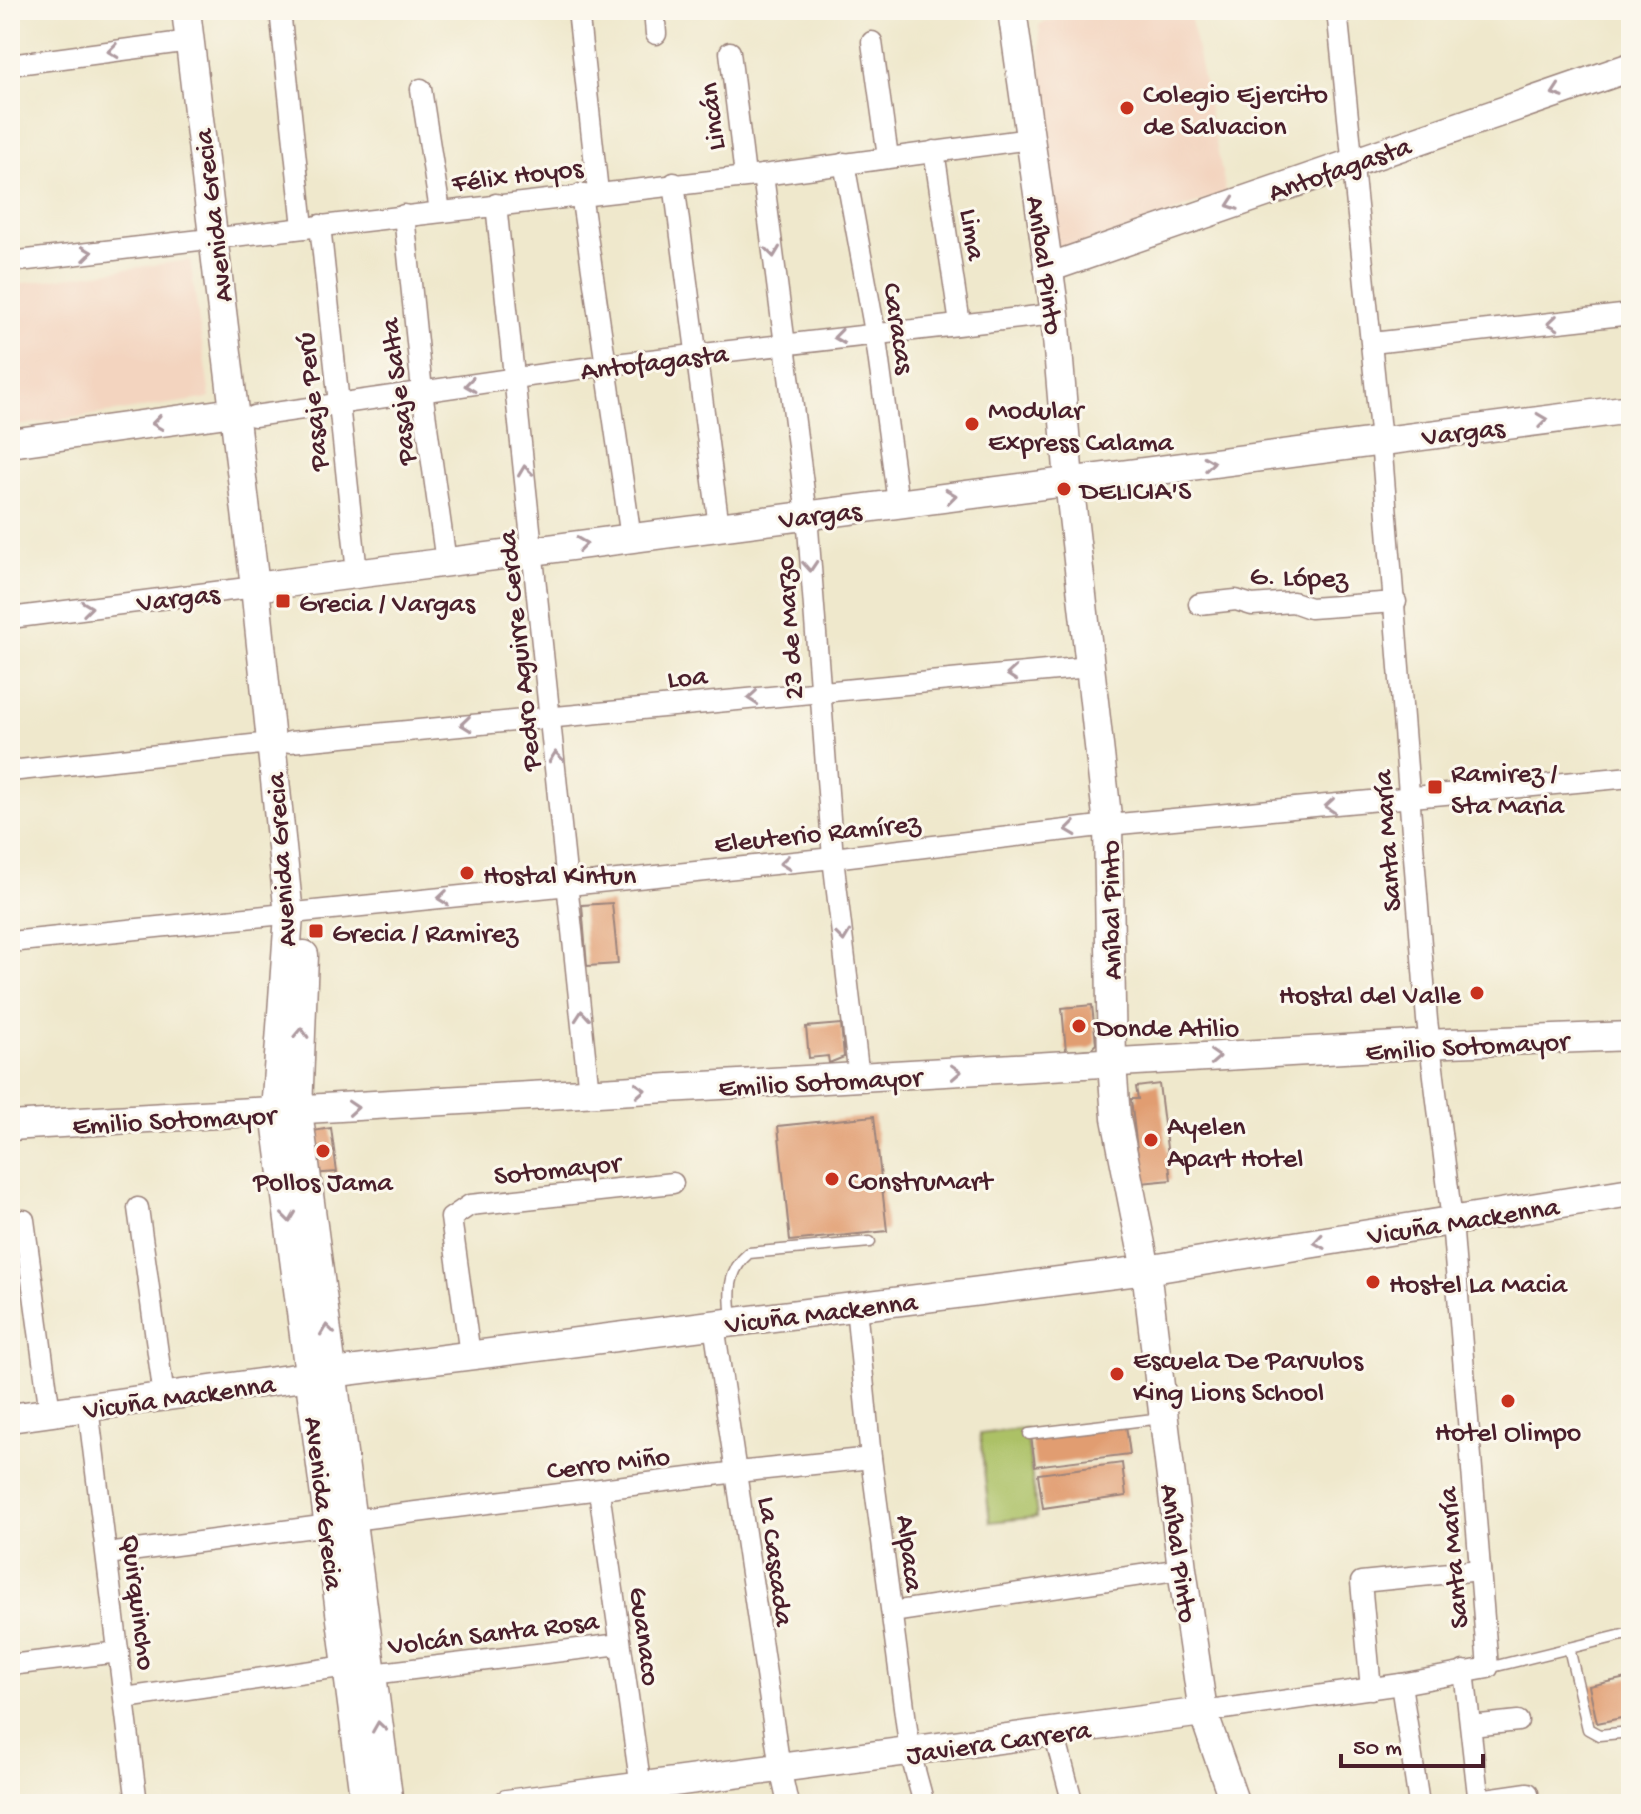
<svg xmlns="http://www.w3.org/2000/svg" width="1641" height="1814" font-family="'Gochi Hand',sans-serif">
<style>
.built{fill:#f3d4bf}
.pitch{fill:#acc166;stroke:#7b7048;stroke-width:2}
.building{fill:#e19d71}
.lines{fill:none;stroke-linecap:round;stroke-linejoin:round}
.lane-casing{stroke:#9c847c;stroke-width:13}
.street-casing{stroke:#9c847c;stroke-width:23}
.secondary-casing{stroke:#9c847c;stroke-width:31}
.lane{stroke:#fff;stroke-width:10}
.street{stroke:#fff;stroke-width:20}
.secondary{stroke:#fff;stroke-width:28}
.oneway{stroke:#ae9aa0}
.poi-dot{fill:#c8321e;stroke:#fbf7ec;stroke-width:3}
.labels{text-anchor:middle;stroke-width:6;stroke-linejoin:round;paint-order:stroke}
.poi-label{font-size:28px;fill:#4a1f2b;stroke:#fbf7ec;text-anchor:start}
.street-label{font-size:28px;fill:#4a1f2b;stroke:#fbf7ec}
</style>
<rect width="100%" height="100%" fill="#fbf7ec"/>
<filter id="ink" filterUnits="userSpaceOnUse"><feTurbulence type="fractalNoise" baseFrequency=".0125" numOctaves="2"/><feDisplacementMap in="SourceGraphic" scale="16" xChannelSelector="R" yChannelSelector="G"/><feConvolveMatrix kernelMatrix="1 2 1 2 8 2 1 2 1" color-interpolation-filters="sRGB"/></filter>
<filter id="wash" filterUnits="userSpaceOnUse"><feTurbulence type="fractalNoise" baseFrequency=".006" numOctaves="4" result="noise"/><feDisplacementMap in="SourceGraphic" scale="32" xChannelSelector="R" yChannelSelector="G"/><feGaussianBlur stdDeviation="1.8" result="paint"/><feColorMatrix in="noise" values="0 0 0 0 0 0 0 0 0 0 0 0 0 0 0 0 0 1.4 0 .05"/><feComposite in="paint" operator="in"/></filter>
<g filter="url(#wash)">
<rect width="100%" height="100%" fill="#efe8cc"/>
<g class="built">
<path d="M1076,10H1189L1226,192L1055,258L1039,25Z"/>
<path d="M190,260L210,398L10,427V285Z"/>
</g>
<path class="pitch" d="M1026,1428L1037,1517L990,1522L980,1434Z"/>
<g id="blocks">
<g class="building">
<path d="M612,903L618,964L587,966L582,905Z"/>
<path d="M1092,1005L1096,1044L1091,1049L1066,1051L1062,1008Z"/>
<path d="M841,1024L844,1057L829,1063L828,1056L809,1058L806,1027Z"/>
<path d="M1159,1084L1171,1180L1141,1183L1131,1099H1138L1136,1087Z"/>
<path d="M874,1116L887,1231L790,1241L778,1126Z"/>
<path d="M331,1128L337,1172L311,1174L313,1131Z"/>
<path d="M1126,1426L1130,1454L1035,1466L1031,1437Z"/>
<path d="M1122,1463L1126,1496L1043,1508L1038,1474Z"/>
<path d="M1631,1677V1716L1597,1723L1589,1686Z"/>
</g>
</g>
</g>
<g filter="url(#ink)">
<use href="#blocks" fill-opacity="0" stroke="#9c847c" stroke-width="2"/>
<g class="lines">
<defs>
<g id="lane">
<path d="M732,1319C729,1294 727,1271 749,1253L870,1242"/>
<path d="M1029,1434L1162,1418"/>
<path d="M1569,1648L1588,1729L1599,1735L1631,1732"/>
<path d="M1488,1668L1631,1633"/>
</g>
<g id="street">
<path d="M280,10L303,227"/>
<path d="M578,10L598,192"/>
<path d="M654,10L656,34"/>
<path d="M872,42L888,157"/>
<path d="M730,52L745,176"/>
<path d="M10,65L190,41"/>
<path d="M421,89L440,211"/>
<path d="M934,151L960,324"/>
<path d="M844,163L875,332L898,503"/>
<path d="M763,175L807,515L833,858L859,1078"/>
<path d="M674,183L719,527"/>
<path d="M581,194L631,538"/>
<path d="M496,204L589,1093"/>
<path d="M404,215L422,391L446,562"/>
<path d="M320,225L357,573"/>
<path d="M10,262L763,175L1030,139"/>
<path d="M1372,343L1631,314"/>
<path d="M254,416L606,365L1055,314"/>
<path d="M1199,604L1236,600L1252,605L1293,602L1310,608L1396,602"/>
<path d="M10,618L255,587"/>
<path d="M290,742L1089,667"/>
<path d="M10,771L271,743"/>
<path d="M10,942L833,858L1108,825L1631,777"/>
<path d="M138,1208L164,1397"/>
<path d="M24,1220L50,1413"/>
<path d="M856,1307L871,1458L910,1752L924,1804"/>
<path d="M714,1325L780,1768L788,1804"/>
<path d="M470,1355L451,1218L470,1205L673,1183"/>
<path d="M88,1407L137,1804"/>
<path d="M599,1491L641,1788"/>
<path d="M352,1520L737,1472L871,1458"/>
<path d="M107,1554L329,1525"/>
<path d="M892,1612L1182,1569"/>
<path d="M10,1665L119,1652"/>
<path d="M1464,1671L1479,1804"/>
<path d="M372,1674L620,1644"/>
<path d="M1401,1684L1419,1804"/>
<path d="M1371,1689L1361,1582L1480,1570"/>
<path d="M125,1698L347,1666"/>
<path d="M1203,1712L1401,1684L1488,1668L1452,1221L1427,1020L1381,441L1337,10"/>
<path d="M1471,1726L1518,1721"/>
<path d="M1054,1733L1073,1804"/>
<path d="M1479,1800L1528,1793"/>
</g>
<g id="secondary">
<path d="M186,10L255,587L289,915L275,1112L365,1804"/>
<path d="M1012,10L1055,314L1069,481L1108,825L1112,1063L1116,1118L1146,1270L1182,1569L1203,1712L1235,1804"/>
<path d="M1048,268L1631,67"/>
<path d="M10,443L234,412"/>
<path d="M255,587L1631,409"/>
<path d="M304,955L298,1111L389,1804"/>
<path d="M10,1126L1448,1043L1631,1036"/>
<path d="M10,1418L332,1373L1146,1270L1631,1192"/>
<path d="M507,1804L1203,1712"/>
</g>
</defs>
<use href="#lane" class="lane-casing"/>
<use href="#street" class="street-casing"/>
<use href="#secondary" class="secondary-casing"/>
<use href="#lane" class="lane"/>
<use href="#street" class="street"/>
<use href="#secondary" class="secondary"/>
</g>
<defs><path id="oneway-chevron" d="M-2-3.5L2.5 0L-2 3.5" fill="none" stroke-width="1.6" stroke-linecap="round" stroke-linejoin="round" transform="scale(2)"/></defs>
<g class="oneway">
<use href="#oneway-chevron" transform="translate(113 51) rotate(173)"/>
<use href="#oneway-chevron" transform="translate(1557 92) rotate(161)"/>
<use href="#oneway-chevron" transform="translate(1232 204) rotate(161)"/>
<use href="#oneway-chevron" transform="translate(773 252) rotate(83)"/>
<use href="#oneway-chevron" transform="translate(87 253) rotate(-7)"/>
<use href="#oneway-chevron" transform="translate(1553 323) rotate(174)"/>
<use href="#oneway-chevron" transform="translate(839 337) rotate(172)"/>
<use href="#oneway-chevron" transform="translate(470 385) rotate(172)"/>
<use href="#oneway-chevron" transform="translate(1542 420) rotate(-7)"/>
<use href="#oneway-chevron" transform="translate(157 423) rotate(172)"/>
<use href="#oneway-chevron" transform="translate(1209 463) rotate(-7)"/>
<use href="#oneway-chevron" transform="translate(525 471) rotate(-97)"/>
<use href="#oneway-chevron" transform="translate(951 496) rotate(-7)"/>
<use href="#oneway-chevron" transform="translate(582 544) rotate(-8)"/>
<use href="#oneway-chevron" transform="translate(810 566) rotate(86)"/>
<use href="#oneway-chevron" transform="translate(87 608) rotate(-7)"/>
<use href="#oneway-chevron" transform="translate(1012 674) rotate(175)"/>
<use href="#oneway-chevron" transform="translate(753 698) rotate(175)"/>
<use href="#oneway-chevron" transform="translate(466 724) rotate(174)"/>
<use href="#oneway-chevron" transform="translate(556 757) rotate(-96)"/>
<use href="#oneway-chevron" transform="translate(1330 806) rotate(175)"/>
<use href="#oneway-chevron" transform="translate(1071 829) rotate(173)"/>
<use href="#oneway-chevron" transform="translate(785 863) rotate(174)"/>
<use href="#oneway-chevron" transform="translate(443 898) rotate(174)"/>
<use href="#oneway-chevron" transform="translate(843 936) rotate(83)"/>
<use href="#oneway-chevron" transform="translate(582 1016) rotate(-95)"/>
<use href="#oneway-chevron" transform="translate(301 1033) rotate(-88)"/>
<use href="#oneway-chevron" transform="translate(1215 1057) rotate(-3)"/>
<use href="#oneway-chevron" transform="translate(956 1072) rotate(-3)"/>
<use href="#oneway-chevron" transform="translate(640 1090) rotate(-3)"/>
<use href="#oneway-chevron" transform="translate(353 1108) rotate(-4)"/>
<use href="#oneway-chevron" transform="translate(289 1217) rotate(83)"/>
<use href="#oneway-chevron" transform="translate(1319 1242) rotate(171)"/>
<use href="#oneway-chevron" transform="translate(327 1330) rotate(-97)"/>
<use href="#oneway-chevron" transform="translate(379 1727) rotate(-98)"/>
</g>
</g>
<g class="poi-dot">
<circle cx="1127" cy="108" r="8"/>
<circle cx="972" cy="424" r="8"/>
<circle cx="1064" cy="489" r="8"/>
<rect x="275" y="593" width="16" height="16" rx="4"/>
<rect x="1427" y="779" width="16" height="16" rx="4"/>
<circle cx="467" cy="873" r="8"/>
<rect x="308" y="923" width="16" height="16" rx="4"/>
<circle cx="1477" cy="993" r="8"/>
<circle cx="1079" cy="1026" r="8"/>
<circle cx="1151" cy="1140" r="8"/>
<circle cx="323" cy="1151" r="8"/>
<circle cx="832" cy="1179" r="8"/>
<circle cx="1373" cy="1282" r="8"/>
<circle cx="1117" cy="1374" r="8"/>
<circle cx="1508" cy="1401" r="8"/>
</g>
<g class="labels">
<g class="poi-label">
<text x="1143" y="102">Colegio Ejercito<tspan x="1143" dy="32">de Salvacion</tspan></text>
<text x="988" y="418">Modular<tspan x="988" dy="32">Express Calama</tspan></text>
<text x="1080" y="499">DELICIA'S</text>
<text x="299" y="611">Grecia / Vargas</text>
<text x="1451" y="781">Ramirez /<tspan x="1451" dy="32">Sta Maria</tspan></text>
<text x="483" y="883">Hostal Kintun</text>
<text x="332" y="941">Grecia / Ramirez</text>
<text x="1461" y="1003" text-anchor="end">Hostal del Valle</text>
<text x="1095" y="1036">Donde Atilio</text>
<text x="1167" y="1134">Ayelen<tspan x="1167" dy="32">Apart Hotel</tspan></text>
<text x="848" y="1189">ConstruMart</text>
<text x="323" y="1190" text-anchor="middle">Pollos Jama</text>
<text x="1389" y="1292">Hostel La Macia</text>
<text x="1133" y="1368">Escuela De Parvulos<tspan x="1133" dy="32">King Lions School</tspan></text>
<text x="1508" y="1440" text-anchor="middle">Hotel Olimpo</text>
</g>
<g class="street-label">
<text transform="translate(710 117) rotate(-97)" y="10">Lincán</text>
<text transform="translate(1339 167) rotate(-19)" y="10">Antofagasta</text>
<text transform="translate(517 173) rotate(-7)" y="10">Félix Hoyos</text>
<text transform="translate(211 216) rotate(-97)" y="10">Avenida Grecia</text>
<text transform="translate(975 234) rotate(81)" y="10">Lima</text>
<text transform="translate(1047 265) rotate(82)" y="10">Aníbal Pinto</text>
<text transform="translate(901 328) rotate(81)" y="10">Caracas</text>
<text transform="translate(654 360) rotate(-7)" y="10">Antofagasta</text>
<text transform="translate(396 392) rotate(-97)" y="10">Pasaje Salta</text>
<text transform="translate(310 402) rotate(-96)" y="10">Pasaje Perú</text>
<text transform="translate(1463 430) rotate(-7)" y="10">Vargas</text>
<text transform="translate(820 513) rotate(-7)" y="10">Vargas</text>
<text transform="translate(1299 575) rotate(2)" y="10">G. López</text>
<text transform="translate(178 596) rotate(-7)" y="10">Vargas</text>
<text transform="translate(787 628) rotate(-94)" y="10">23 de Marzo</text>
<text transform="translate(517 651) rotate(-96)" y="10">Pedro Aguirre Cerda</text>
<text transform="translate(687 675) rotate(-5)" y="10">Loa</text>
<text transform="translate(817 831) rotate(-6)" y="10">Eleuterio Ramírez</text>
<text transform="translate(1385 841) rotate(-94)" y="10">Santa María</text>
<text transform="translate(279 860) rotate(-94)" y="10">Avenida Grecia</text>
<text transform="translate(1109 910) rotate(-91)" y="10">Aníbal Pinto</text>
<text transform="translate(1467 1044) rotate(-3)" y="10">Emilio Sotomayor</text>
<text transform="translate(820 1080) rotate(-3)" y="10">Emilio Sotomayor</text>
<text transform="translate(174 1118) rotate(-3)" y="10">Emilio Sotomayor</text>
<text transform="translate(557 1167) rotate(-6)" y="10">Sotomayor</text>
<text transform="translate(1463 1219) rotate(-9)" y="10">Vicuña Mackenna</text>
<text transform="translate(821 1311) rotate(-7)" y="10">Vicuña Mackenna</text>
<text transform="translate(179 1395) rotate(-8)" y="10">Vicuña Mackenna</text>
<text transform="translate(608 1461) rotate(-7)" y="10">Cerro Miño</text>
<text transform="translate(326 1503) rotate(83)" y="10">Avenida Grecia</text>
<text transform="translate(912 1553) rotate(83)" y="10">Alpaca</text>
<text transform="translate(1181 1553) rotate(82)" y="10">Aníbal Pinto</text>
<text transform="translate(1451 1558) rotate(-95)" y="10">Santa María</text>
<text transform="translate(778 1561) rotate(82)" y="10">La Cascada</text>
<text transform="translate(141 1602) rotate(83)" y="10">Quirquincho</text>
<text transform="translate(493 1631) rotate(-7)" y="10">Volcán Santa Rosa</text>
<text transform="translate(647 1636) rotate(82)" y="10">Guanaco</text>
<text transform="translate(998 1740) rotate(-8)" y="10">Javiera Carrera</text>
</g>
</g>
<rect width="1641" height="1814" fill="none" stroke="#fbf7ec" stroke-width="40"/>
<path d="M1341 1754v12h142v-12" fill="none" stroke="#4a1f2b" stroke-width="4"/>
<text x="1353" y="1754" font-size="24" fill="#4a1f2b" stroke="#fbf7ec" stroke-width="6" paint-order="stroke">50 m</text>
</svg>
